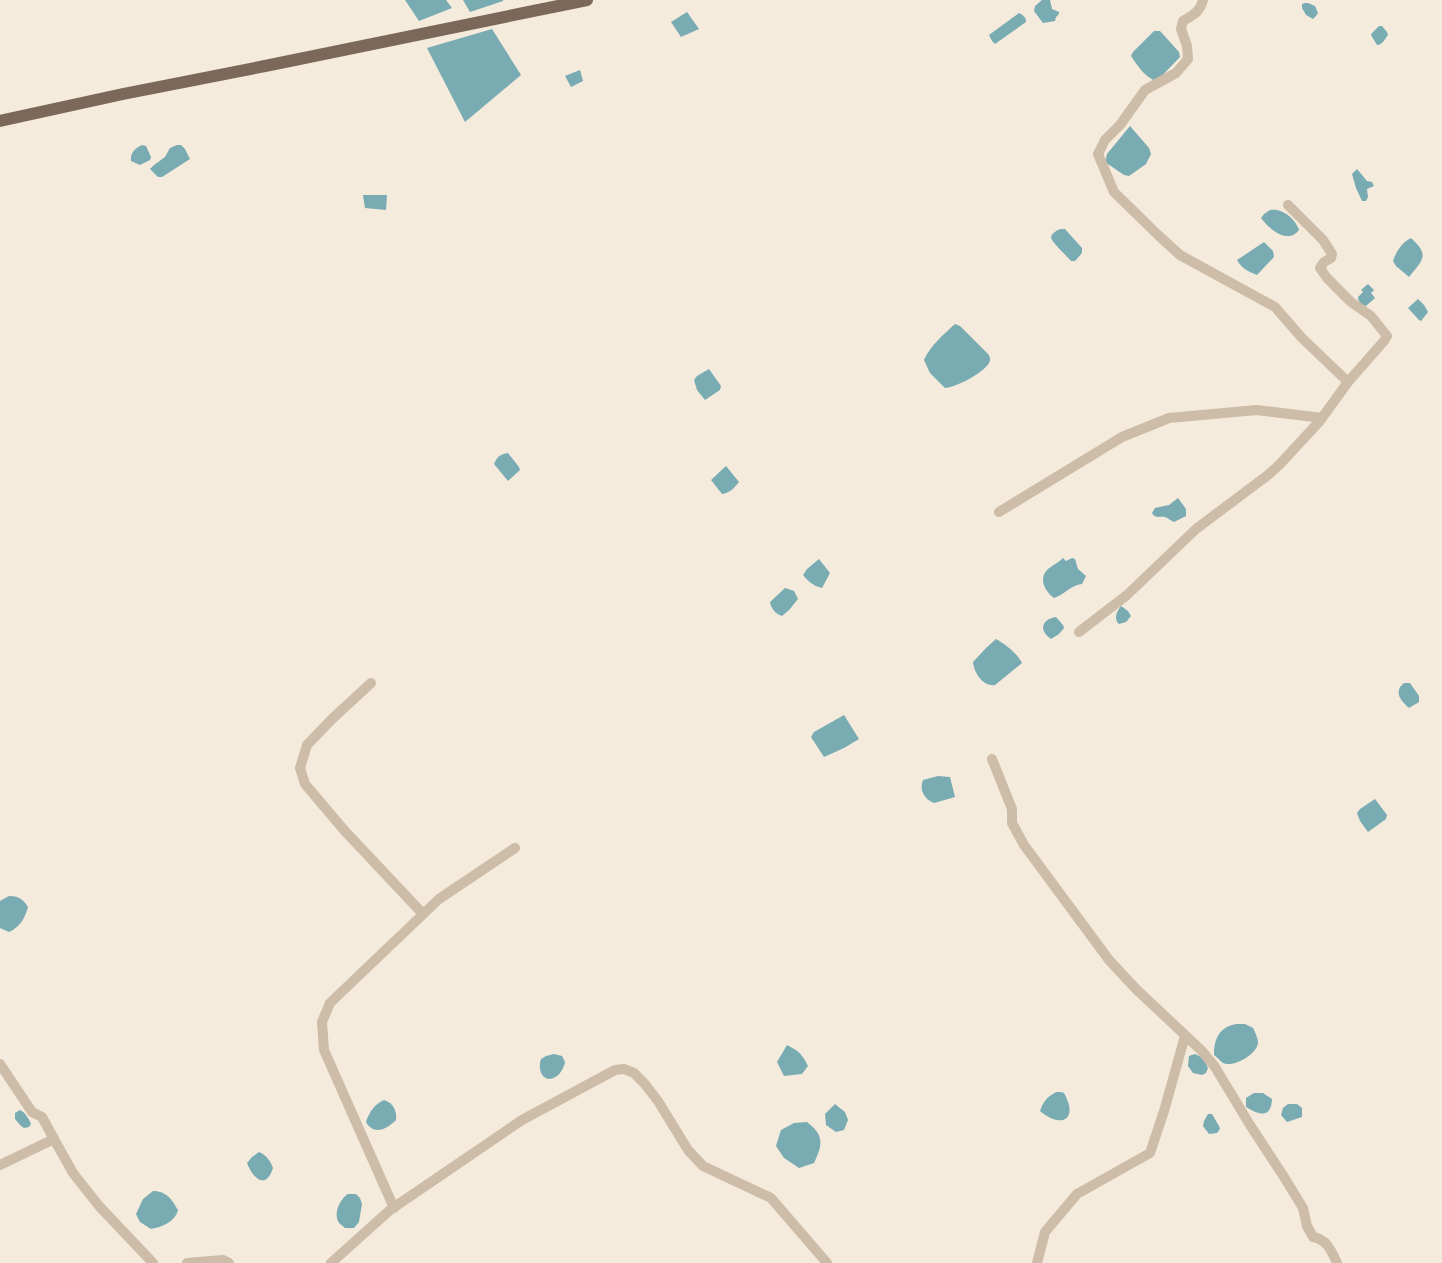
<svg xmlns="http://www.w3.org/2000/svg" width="1442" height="1263" font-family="'DM Sans',sans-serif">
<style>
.water{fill:#79abb3}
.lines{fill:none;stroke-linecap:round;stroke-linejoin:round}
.minor{stroke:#cdbca7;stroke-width:10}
.major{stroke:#7c6858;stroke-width:12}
</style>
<rect width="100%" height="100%" fill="#f4ebdc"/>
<g class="water">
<path d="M405,0H446L452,8L419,21Z"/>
<path d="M463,0H503V1L470,12Z"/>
<path d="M1042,0H1050L1052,9L1059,12V14L1056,17L1055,21L1043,23L1034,11L1035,6Z"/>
<path d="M1305,3H1308L1315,6L1318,13L1316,16L1313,19L1306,15L1302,8V4Z"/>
<path d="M687,12L699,29L681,37L671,22Z"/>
<path d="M1019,13C1023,15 1026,17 1026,22L995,44L992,41L989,35Z"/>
<path d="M1379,26H1382L1387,32L1388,35C1385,39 1382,45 1377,45L1371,35L1372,33Z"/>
<path d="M492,29L521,75L465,122L427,48Z"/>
<path d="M1154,31H1160L1179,52L1180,57L1157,81C1146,79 1137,65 1131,56L1133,52Z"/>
<path d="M580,70L583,81L571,87L565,76Z"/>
<path d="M1130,126L1149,148L1151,154L1146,164L1129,176L1124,175L1105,162L1107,154Z"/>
<path d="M142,145L146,146L151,157L150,160L140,165L131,161C130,153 135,148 142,145Z"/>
<path d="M177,145H181L185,149L190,159L162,177H158L150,169L154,165L165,157L170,148Z"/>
<path d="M1357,169L1367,181L1372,182L1374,186L1367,189L1368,197L1366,201H1362L1356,188L1352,174Z"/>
<path d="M363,195H387L386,210L365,208Z"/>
<path d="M1270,210C1283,208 1295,219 1299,230C1288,245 1269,229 1261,218L1264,214Z"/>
<path d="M1061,229H1065L1082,248V253L1075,261H1071C1068,257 1051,242 1051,237C1052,233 1057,230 1061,229Z"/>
<path d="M1411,238C1430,255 1423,260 1409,277L1396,266L1393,261C1396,252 1402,242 1411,238Z"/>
<path d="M1264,242L1273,251L1274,257L1257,275C1249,272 1241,268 1237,260Z"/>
<path d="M1368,284L1374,290L1371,293L1375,298L1366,306C1362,305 1358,302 1358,297L1363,292L1361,290Z"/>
<path d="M1418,299L1424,305L1428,312L1421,321L1419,320L1408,308Z"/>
<path d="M955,324L960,326L989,355C990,359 991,360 989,363C983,373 957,387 945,388L930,373L924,360C930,346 944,334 955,324Z"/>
<path d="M709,369L721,386L720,390L705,400L697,390L694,380L697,376Z"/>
<path d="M508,453L519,467L520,470L508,481L494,464C497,457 500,454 508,453Z"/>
<path d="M726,466L739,482C734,488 730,493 722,494L711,480Z"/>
<path d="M1178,498L1186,509V516L1174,522C1171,521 1168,518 1165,517C1158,516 1156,519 1152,513L1155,508L1169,505Z"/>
<path d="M1063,558L1066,561L1072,558L1075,559L1078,569L1086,576L1082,584C1071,585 1064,595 1054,598C1046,592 1038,580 1047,570C1051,566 1058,563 1063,558Z"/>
<path d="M819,559L830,573L822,588C813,586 808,581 803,575L807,569Z"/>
<path d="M785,588L794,591L798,599L790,609L782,616C775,614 771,608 770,602Z"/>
<path d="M1121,606L1128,611L1131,616L1126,622L1119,624C1113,619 1117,611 1121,606Z"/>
<path d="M1056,617L1063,625L1064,628L1059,634L1051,639C1038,630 1042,619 1056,617Z"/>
<path d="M996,639C1006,645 1017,653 1022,663L995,685C983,687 974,673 973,662L986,648Z"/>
<path d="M1404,683H1410L1419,696V702L1409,708C1401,701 1393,692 1404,683Z"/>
<path d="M844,715L859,739L844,748L824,757L811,737L814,732Z"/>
<path d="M938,776L950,777L955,797L934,803C924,799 919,790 923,780Z"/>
<path d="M1375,799L1387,815L1386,819L1368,832L1360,821L1357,813L1360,809Z"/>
<path d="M9,896C18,896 23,899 28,907C25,918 20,927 9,932L0,928V901Z"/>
<path d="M1236,1024H1245L1253,1028C1255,1032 1258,1038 1258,1043C1257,1054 1234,1068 1223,1063C1220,1061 1217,1057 1214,1055C1214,1038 1220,1027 1236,1024Z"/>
<path d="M787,1045C799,1051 802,1054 808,1066L802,1074L784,1076L777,1062Z"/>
<path d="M554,1054L562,1056L565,1062C564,1067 561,1073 557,1076C544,1085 537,1071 541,1059L546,1056Z"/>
<path d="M1195,1054L1203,1058L1208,1068L1206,1073L1202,1075L1193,1073L1188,1066L1189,1056Z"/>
<path d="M1056,1092H1061L1064,1093C1079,1120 1061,1129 1040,1111C1043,1102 1047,1097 1056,1092Z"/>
<path d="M1254,1093H1263L1272,1099C1271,1119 1259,1115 1246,1107V1098Z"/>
<path d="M384,1100C394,1103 397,1112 396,1120C387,1129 374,1136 366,1122C369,1112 375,1104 384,1100Z"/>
<path d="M835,1104L845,1112L848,1120L844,1130L836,1132L826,1125L825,1114Z"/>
<path d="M1288,1104H1297L1302,1108V1117L1287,1122L1281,1115L1283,1108Z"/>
<path d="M20,1110C25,1112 29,1119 31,1124L29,1127L24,1128L21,1126L15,1119V1113Z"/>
<path d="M1208,1114H1212L1219,1126L1220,1129L1217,1133L1209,1134L1203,1126L1204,1121Z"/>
<path d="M807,1122C824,1135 823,1144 814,1163L799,1168L784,1158L776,1146L781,1130L794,1123Z"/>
<path d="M259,1152C266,1155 270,1160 273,1168C266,1190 253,1179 247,1163L252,1157Z"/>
<path d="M153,1191C167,1191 172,1200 178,1210C175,1222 162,1227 151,1229L140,1222L136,1214L143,1199Z"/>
<path d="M348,1194H356L360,1198L362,1204L359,1222L354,1228H345C343,1226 341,1225 339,1223C333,1213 340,1199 348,1194Z"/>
</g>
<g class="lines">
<g class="minor">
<path d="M1203,0C1200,12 1193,15 1183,21L1181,29L1187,46L1188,59L1176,73L1145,90L1120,125L1105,140L1098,154L1114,192L1158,235L1180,255L1275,307L1302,338L1348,382"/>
<path d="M999,512L1122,437L1169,418L1257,410L1322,418"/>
<path d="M1079,632L1127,595L1196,529L1268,475L1280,464L1319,422L1348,382L1384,341L1387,336L1371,316L1351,302L1327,278L1320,268L1324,262L1331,258L1332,254L1323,240L1288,205"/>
<path d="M371,683L332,719L307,745L300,768L305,784L344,830L423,914"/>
<path d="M992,759L1012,809V823L1024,845L1109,960L1136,989L1202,1051L1215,1067L1250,1125L1284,1177L1303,1208L1307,1226L1313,1237C1327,1239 1332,1252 1337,1263"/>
<path d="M0,1064L32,1112L42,1117L54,1139L0,1165"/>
<path d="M54,1139L73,1173L99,1206L153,1263"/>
<path d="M394,1208L324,1050L322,1022L330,1003L439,899L515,848"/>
<path d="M187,1263L223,1260L229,1263"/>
<path d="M331,1263L390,1210L522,1120L615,1070L624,1069L634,1073L644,1083L658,1101L688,1150L703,1166L771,1198L827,1263"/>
<path d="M1037,1263L1045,1232L1077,1194L1150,1153L1164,1111L1185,1036"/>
</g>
<path class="major" d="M0,121L123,94L270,65L587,0"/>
</g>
</svg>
